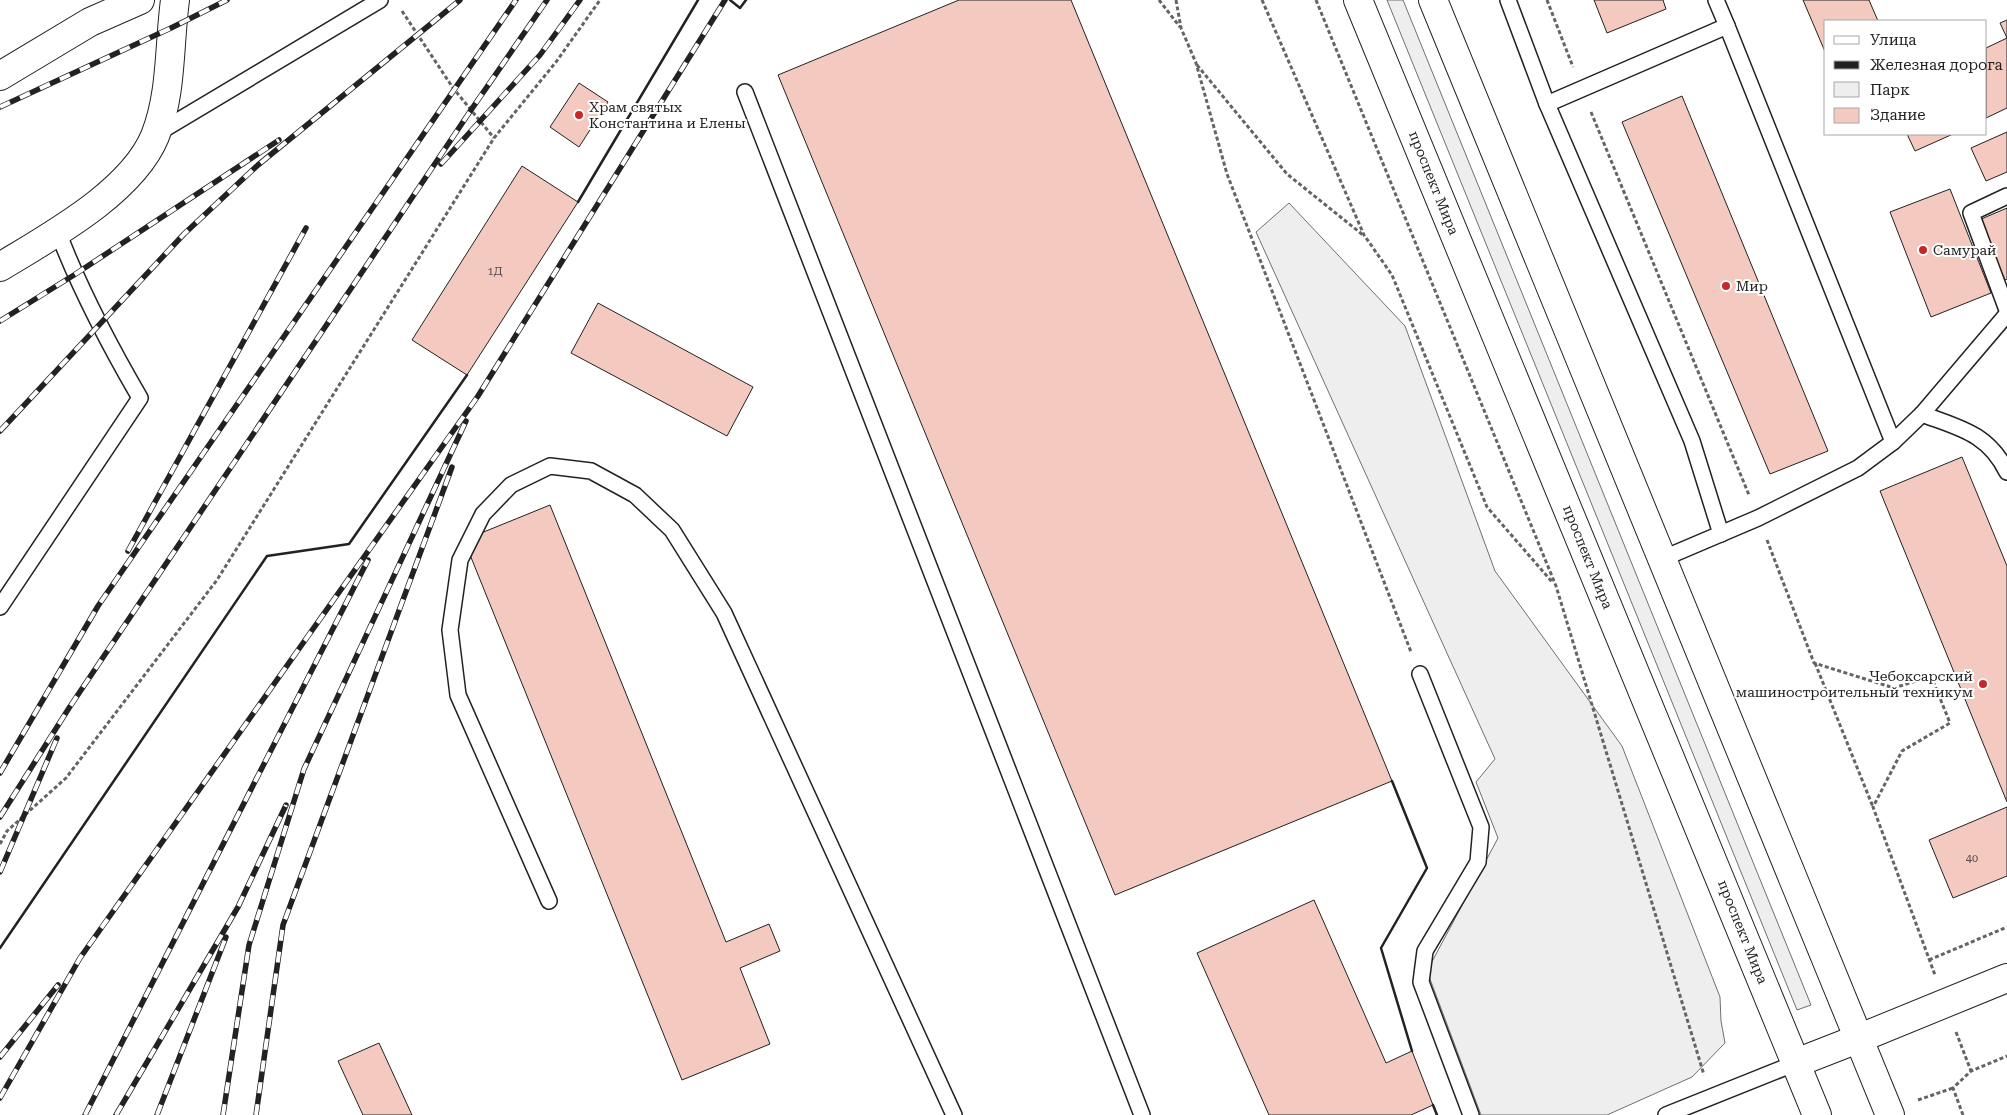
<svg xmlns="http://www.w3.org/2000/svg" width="2007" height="1115" font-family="'Roboto Serif',serif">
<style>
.green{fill:#eee;stroke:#6f6f6f}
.building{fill:#f3c9c0;stroke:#222}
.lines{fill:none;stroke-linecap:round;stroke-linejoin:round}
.lane-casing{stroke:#222;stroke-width:18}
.street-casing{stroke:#222;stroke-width:30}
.secondary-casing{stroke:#222;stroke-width:30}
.primary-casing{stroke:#222;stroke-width:30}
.path{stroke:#646464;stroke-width:3;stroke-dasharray:4 2.5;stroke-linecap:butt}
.lane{stroke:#fff;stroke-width:15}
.street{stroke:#fff;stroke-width:28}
.secondary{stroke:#fff;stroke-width:28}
.primary{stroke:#fff;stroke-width:28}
.rail-casing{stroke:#222;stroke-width:5.5}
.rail{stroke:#fff;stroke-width:4;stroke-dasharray:11;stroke-linecap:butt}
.wall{stroke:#222;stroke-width:2.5}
.poi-dot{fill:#c62828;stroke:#fff;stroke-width:2}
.labels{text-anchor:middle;stroke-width:4;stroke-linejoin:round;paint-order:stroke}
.number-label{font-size:11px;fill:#564c4a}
.poi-label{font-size:14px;fill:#222;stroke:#fff;text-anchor:start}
.street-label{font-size:14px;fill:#222;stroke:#fff}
</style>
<rect width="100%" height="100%" fill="#fff"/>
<g class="green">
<path d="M1387,0H1403L1811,1005L1797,1010Z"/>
<path d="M1289,203L1405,326L1495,571L1622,746L1720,997L1721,1021L1725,1043L1692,1077L1607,1115H1481L1427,971L1498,838L1476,782L1495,759L1256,232Z"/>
</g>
<g class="building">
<path d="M959,0H1071L1392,781L1115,895L778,75Z"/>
<path d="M1594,0H1663L1666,9L1607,33Z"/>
<path d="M1803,0H1869L1878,21H1826V54Z"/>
<path d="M2007,20V108L1986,118V48L2007,38L2000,23Z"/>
<path d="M579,83L608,102L579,147L550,127Z"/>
<path d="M1682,96L1828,451L1770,474L1622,122Z"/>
<path d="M2007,132V172L1986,181L1971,148Z"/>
<path d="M1907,134H1953L1915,151Z"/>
<path d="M522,166L578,202L467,375L412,340Z"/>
<path d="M1950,189L1991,293L1931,317L1890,212Z"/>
<path d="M2007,208V279L2005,280L1979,220Z"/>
<path d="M598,303L753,387L727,436L571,353Z"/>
<path d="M1962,457L2007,566V802L1880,491Z"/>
<path d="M550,505L726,942L769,924L780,951L740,968L770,1044L682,1080L464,540Z"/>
<path d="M2007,807V876L1953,898L1929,840Z"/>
<path d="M1314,900L1386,1063L1412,1051L1433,1105L1411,1115H1269L1197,953Z"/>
<path d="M379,1043L412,1115H363L338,1061Z"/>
</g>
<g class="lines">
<defs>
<g id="lane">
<path d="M1508,0L1547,104L1692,441L1721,534"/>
<path d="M1716,0L1727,26"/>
<path d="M745,92L1142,1115"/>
<path d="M1547,104L1727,26L1893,442"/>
<path d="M156,134L380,0"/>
<path d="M2007,196L1971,213L2007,310"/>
<path d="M1922,414C1959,428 1988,433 2007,472"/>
<path d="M1664,558L1758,518L1858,468L1893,442L1922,414L2007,314"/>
<path d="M0,607L140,398C108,343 80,290 58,232"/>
<path d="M1420,674L1481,827L1478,862L1425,951L1421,982L1471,1115"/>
<path d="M549,901L458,695L450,630L460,560L483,514L511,485L550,466L591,471L635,495L672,530L724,613L954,1115"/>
<path d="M1666,1115L1796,1063"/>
</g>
<path id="street" d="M0,76L90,22L140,0"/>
<g id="secondary">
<path d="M0,267C51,236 132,192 155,136C172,94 169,44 175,0"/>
<path d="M1860,1038L2007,978"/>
</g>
<g id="primary">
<path d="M1358,0L1817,1115"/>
<path d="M1433,0L1890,1115"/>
<path d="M1796,1063L1860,1038"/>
</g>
</defs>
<use href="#lane" class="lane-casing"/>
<use href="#street" class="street-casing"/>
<use href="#secondary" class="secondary-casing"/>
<use href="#primary" class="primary-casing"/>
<g class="path">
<path d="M1159,0L1180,27"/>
<path d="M1176,0L1181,28L1196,63L1227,174L1411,652"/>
<path d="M1262,0L1364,235L1392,275L1487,507L1553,583"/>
<path d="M1316,0L1556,586L1704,1075"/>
<path d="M1547,0L1573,67"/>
<path d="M402,11L453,88L494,138"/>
<path d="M1197,65L1287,174L1363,235"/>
<path d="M1591,112L1749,495"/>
<path d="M1767,540L1814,663L1894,688L1931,676L1950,723L1902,751L1873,807L1935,975"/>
<path d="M1815,663L1873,807"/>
<path d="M0,844L7,831L66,778L217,580L494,138L556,62L600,0"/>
<path d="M1929,960L2007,927"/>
<path d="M1956,1032L1971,1071"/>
<path d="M1918,1100L1953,1088"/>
<path d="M1963,1115L1953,1088L1971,1071L2007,1056"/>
</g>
<use href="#lane" class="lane"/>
<use href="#street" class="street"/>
<use href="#secondary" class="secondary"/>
<use href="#primary" class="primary"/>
<defs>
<g id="rail">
<path d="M0,107L171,28L227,0"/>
<path d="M441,164L540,55L580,0"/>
<path d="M0,321L74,275L279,140"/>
<path d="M0,431L184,234L258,165L460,0"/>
<path d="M128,551L306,228"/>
<path d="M0,773L98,606L516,0"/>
<path d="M0,817L69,708L471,110L547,0"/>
<path d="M0,872L57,738"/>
<path d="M0,1057L58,985"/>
<path d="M0,1098L80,958L478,396L725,0"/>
<path d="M85,1115L368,560"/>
<path d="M116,1115L238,907L286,805"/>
<path d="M157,1115L226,937"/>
<path d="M223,1115L249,945L304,769L466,421"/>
<path d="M256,1115L283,925L452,467"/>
</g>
</defs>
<use href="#rail" class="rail-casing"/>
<use href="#rail" class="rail"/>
<g class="wall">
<path d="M730,0L740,8L746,0"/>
<path d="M578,202L698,0"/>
<path d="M1392,781L1427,868L1381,948L1412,1051"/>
<path d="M0,948L267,556L349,544L467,375"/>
<path d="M1433,1105L1437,1115"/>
</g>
</g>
<g class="poi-dot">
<circle cx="579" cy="115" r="5"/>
<circle cx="1923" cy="250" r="5"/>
<circle cx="1726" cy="286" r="5"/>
<circle cx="1983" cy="684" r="5"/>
</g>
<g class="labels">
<g class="number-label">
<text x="495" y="275">1Д</text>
<text x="1972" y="862">40</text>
</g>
<g class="poi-label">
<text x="589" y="112">Храм святых<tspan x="589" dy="16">Константина и Елены</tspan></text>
<text x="1933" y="255">Самурай</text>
<text x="1736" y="291">Мир</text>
<text x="1973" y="681" text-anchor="end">Чебоксарский<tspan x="1973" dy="16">машиностроительный техникум</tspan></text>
</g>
<g class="street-label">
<text transform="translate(1434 183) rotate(68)" y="5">проспект Мира</text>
<text transform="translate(1588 557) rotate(68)" y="5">проспект Мира</text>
<text transform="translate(1743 932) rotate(68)" y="5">проспект Мира</text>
</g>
</g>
<rect x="1824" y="20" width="162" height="115" fill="#ffffff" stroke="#a7a7a7"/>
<rect x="1834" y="36" width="25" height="8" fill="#ffffff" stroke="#a7a7a7"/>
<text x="1870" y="45" font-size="15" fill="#222222">Улица</text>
<rect x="1834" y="61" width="25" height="8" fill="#222222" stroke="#a7a7a7"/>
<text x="1870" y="70" font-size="15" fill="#222222">Железная дорога</text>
<rect x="1834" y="82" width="25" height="15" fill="#eeeeee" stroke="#a7a7a7"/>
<text x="1870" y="95" font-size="15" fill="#222222">Парк</text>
<rect x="1834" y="108" width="25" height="15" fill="#f3c9c0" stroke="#a7a7a7"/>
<text x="1870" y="120" font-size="15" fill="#222222">Здание</text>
</svg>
